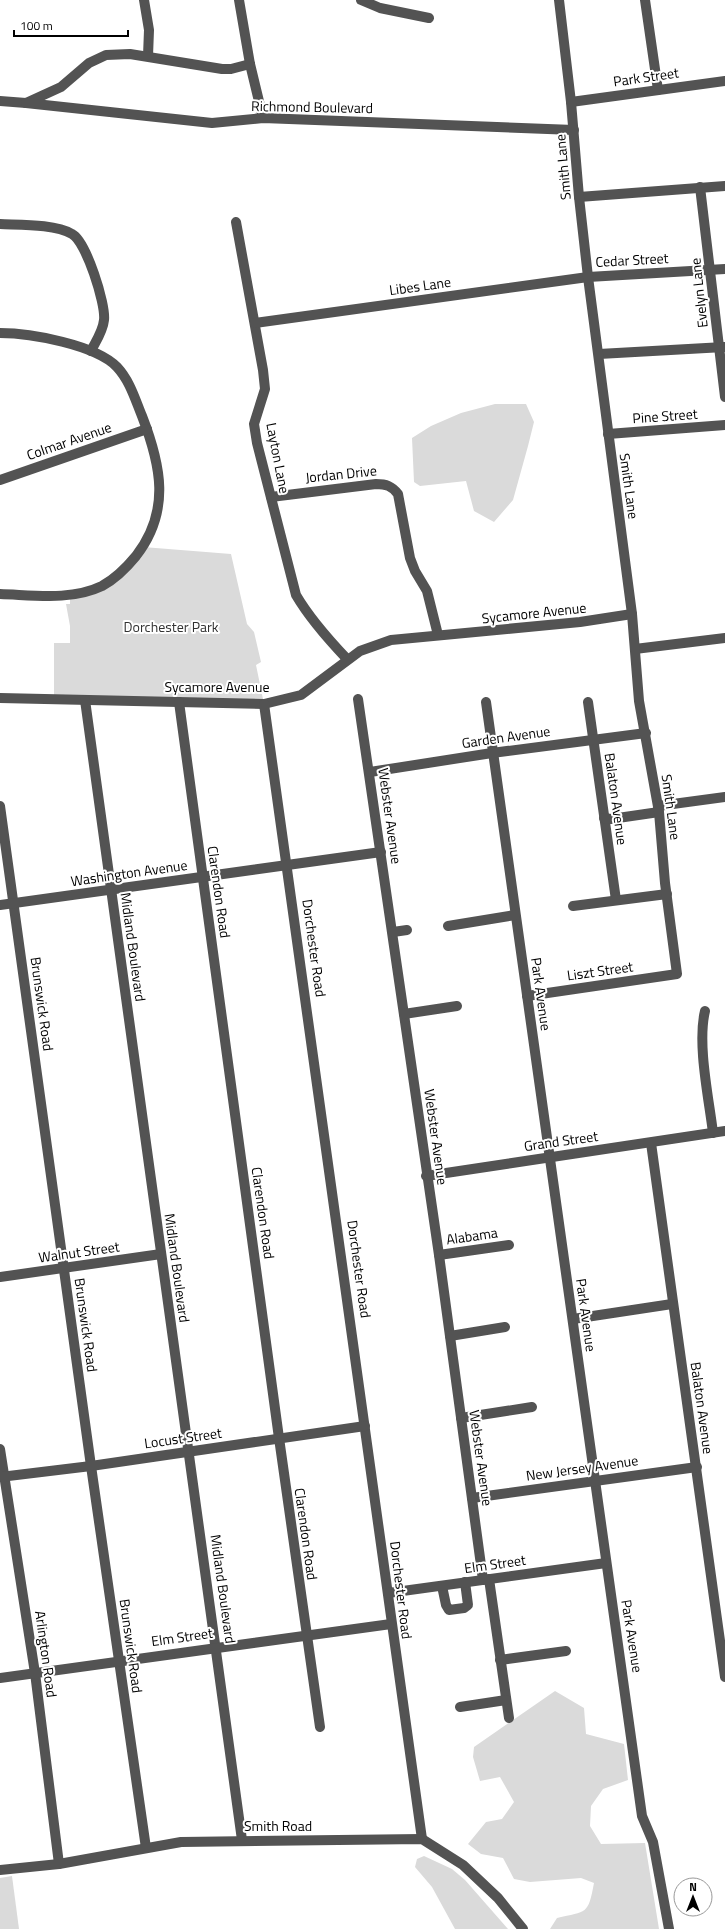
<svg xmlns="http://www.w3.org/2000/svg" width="725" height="1929" font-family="'Titillium Web',sans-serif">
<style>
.green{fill:#dadada}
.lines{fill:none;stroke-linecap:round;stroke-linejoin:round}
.minor{stroke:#535353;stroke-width:10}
.labels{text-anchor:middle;stroke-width:4;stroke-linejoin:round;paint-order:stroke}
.street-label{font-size:14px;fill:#000;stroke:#fff}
.park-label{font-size:14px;fill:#313131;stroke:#fff}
</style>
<rect width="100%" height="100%" fill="#fff"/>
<g class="green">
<path d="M495,404H526L534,422L528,446L513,500L494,522L474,511L466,481L420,486L414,482L412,438L431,426L461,413Z"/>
<path d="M143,547L231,554L247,624L254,632L261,662L256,665L264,704L54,700V643H70V626L66,604H70V594L93,589Z"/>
<path d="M555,1691L584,1708L586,1734L624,1744L628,1780L603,1789L591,1806L590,1826L601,1844L645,1843L659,1929H550L557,1918C587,1911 588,1915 594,1883L581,1878L530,1882L514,1879L503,1858L481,1854L468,1844L486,1822L502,1819L514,1802L500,1777L480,1781L473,1757L474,1747Z"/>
<path d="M424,1856L452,1869L465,1880L508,1929H455L432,1887L415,1867L417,1859Z"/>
<path d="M12,1876L19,1929H0V1878Z"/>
</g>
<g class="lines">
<g class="minor">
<path d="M144,0L149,30L148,56"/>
<path d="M239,0L250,64L263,118"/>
<path d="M361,0L380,8L429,18"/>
<path d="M645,0L658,90"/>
<path d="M0,101L26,103L61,87L89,63L106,55L130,54L222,69H231L250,64"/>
<path d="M571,102L725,81"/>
<path d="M26,103L212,123L263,118L574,130"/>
<path d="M700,187L725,397"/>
<path d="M579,197L725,186"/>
<path d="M236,222L263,370L265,389L254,424L257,443L296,595C310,619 328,639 347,659"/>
<path d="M0,224C20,225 55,224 72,234C86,241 106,304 104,320C103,331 96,341 91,351"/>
<path d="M255,323L588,277L725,269"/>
<path d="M0,333C31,333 96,345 117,367C130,381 135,399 142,416C161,465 171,511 136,556C127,567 115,579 102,586C71,601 33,595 0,594"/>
<path d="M599,354L724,347"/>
<path d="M608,434L725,425"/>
<path d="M0,480L147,429"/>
<path d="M271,497L376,484C386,484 392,486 398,494L410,558L415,571L427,591L438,635"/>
<path d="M635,649L725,638"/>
<path d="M0,698L264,704L301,695L360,651L391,640L580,622L632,614"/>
<path d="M358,699L439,1255L483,1580"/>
<path d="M85,700L242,1840"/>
<path d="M179,702L279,1438L320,1727"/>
<path d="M486,702L642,1816L653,1842L669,1929"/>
<path d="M588,702L616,900"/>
<path d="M264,704C320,1082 368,1461 422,1839"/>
<path d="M370,772L492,753L646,733"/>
<path d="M0,806L91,1466L146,1848"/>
<path d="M658,806L725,797"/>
<path d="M604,818L611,819L659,812"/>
<path d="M0,905L381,852"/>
<path d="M573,906L667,894"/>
<path d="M448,926L515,915"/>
<path d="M393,932L407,930"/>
<path d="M527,996L677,974L665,883L659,812L639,701L632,614L588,277L579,197L571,102L559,0"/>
<path d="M705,1011C697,1044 709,1099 713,1133"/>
<path d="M404,1014L457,1006"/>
<path d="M651,1143L725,1677"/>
<path d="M426,1176L725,1131"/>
<path d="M439,1255L509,1245"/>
<path d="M0,1277L161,1254"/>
<path d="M573,1319L672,1304"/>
<path d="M450,1336L505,1327"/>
<path d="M461,1418L532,1407"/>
<path d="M0,1449L35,1673L59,1864"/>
<path d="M0,1477L91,1466L365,1426"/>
<path d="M472,1498L697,1467"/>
<path d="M489,1579L509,1718"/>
<path d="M442,1586L446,1605L449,1610L464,1608L468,1605L465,1582"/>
<path d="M388,1593L606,1563"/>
<path d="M500,1660L566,1651"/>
<path d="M0,1678L391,1624"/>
<path d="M460,1707L506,1700"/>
<path d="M0,1870L59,1864L181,1842L422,1839L463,1865L498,1898L523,1929"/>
</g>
</g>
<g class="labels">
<g class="street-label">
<text transform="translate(646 77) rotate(-8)" y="5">Park Street</text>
<text transform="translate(312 107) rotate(1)" y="5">Richmond Boulevard</text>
<text transform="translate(563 167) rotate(-95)" y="5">Smith Lane</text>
<text transform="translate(632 260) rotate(-3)" y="5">Cedar Street</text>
<text transform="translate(420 286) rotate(-8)" y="5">Libes Lane</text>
<text transform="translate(699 293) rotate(-96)" y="5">Evelyn Lane</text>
<text transform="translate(665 416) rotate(-4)" y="5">Pine Street</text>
<text transform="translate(69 441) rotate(-19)" y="5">Colmar Avenue</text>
<text transform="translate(278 458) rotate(79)" y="5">Layton Lane</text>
<text transform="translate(341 474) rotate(-6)" y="5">Jordan Drive</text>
<text transform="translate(629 486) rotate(82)" y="5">Smith Lane</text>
<text transform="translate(534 613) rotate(-6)" y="5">Sycamore Avenue</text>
<text x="217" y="692">Sycamore Avenue</text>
<text transform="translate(506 737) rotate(-8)" y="5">Garden Avenue</text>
<text transform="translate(616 799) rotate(82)" y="5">Balaton Avenue</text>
<text transform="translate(671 807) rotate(82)" y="5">Smith Lane</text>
<text transform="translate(390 816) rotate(82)" y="5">Webster Avenue</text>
<text transform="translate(129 873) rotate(-8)" y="5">Washington Avenue</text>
<text transform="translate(219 892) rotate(82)" y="5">Clarendon Road</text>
<text transform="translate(133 947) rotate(82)" y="5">Midland Boulevard</text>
<text transform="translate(314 948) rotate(82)" y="5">Dorchester Road</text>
<text transform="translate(600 971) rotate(-8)" y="5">Liszt Street</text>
<text transform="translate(541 994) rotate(82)" y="5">Park Avenue</text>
<text transform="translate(42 1004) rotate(82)" y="5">Brunswick Road</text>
<text transform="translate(436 1137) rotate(82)" y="5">Webster Avenue</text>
<text transform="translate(561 1141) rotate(-8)" y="5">Grand Street</text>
<text transform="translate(263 1213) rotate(82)" y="5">Clarendon Road</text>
<text transform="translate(472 1236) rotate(-8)" y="5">Alabama</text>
<text transform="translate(79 1252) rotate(-8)" y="5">Walnut Street</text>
<text transform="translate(177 1268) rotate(82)" y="5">Midland Boulevard</text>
<text transform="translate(359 1269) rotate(82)" y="5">Dorchester Road</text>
<text transform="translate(586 1315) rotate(82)" y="5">Park Avenue</text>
<text transform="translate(86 1325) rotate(82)" y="5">Brunswick Road</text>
<text transform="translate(702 1408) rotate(82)" y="5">Balaton Avenue</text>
<text transform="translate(183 1438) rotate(-8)" y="5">Locust Street</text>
<text transform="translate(481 1458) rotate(82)" y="5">Webster Avenue</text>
<text transform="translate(582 1468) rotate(-8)" y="5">New Jersey Avenue</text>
<text transform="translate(306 1534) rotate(82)" y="5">Clarendon Road</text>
<text transform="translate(495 1564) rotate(-8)" y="5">Elm Street</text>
<text transform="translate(223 1589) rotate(82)" y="5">Midland Boulevard</text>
<text transform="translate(401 1590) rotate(83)" y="5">Dorchester Road</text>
<text transform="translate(632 1636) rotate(81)" y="5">Park Avenue</text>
<text transform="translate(182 1637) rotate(-8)" y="5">Elm Street</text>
<text transform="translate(131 1646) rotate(82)" y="5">Brunswick Road</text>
<text transform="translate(46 1654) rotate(82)" y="5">Arlington Road</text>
<text x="278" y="1831">Smith Road</text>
</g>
<g class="park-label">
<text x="171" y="632">Dorchester Park</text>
</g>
</g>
<g transform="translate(693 1897)"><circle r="19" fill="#ffffff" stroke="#999999"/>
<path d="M0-3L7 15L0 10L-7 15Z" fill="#000000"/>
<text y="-6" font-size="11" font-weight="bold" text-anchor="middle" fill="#000000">N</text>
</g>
<path d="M14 30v6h114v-6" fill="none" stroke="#000000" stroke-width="2"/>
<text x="20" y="30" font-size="12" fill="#000000" stroke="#ffffff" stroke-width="3" paint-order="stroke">100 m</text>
</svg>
